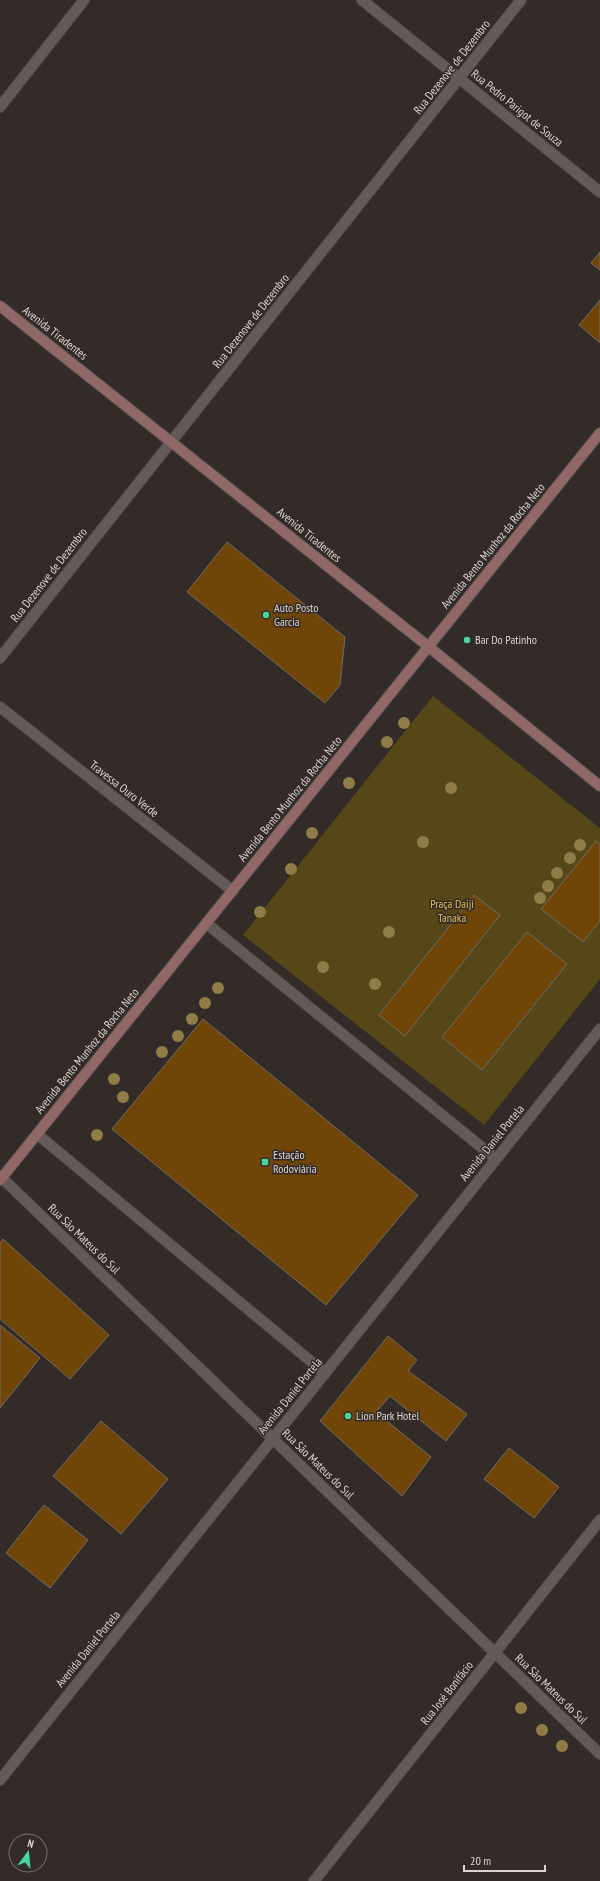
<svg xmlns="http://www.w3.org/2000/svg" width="600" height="1881" font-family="'PT Sans Narrow',sans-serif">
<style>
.green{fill:#564718}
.building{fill:#704508;stroke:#716b64}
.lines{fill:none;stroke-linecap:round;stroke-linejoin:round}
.service-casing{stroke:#504947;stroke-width:12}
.minor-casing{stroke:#504947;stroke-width:12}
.tertiary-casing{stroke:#504947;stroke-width:12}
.secondary-casing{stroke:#504947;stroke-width:12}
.service{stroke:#645b58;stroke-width:10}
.minor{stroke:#645b58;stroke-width:10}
.tertiary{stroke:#645b58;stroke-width:10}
.secondary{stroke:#906867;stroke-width:10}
.tree{fill:#907c46}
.poi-dot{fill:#47d49e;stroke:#332b27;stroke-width:1.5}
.labels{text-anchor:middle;stroke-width:3;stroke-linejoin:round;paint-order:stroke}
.street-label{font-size:12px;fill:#dad5d3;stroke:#332b27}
.poi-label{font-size:12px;fill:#dad5d3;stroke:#332b27;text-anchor:start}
.park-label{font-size:12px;fill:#ddbe5f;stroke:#332b27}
</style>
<rect width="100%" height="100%" fill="#332b27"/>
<path class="green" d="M433,696L600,828V979L484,1125L243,935Z"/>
<g class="building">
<path d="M600,252V270L591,263Z"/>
<path d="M600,300V343L579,325Z"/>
<path d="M227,542L345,637L340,685L325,703L187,592Z"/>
<path d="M596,841L600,844V921L583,942L541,909Z"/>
<path d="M474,895L500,915L405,1036L379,1015Z"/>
<path d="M527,932L567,964L482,1070L442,1037Z"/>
<path d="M203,1019L418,1195L326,1305L112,1129Z"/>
<path d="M3,1239L109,1335L70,1379L0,1319V1243Z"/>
<path d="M0,1325L40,1358L0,1408Z"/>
<path d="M388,1336L417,1360L408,1371L467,1414L446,1441L390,1396L376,1412L431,1457L402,1496L320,1421Z"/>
<path d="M101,1421L168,1479L121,1534L53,1476Z"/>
<path d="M509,1448L559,1487L534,1518L484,1479Z"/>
<path d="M44,1505L88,1540L50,1588L6,1553Z"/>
</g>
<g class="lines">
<defs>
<g id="service">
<path d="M206,923L496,1159"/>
<path d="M37,1134L325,1373"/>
</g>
<g id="minor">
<path d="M362,0L600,192"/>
<path d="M0,107L84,0"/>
<path d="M0,658L521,0"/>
<path d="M0,707L233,891"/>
<path d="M0,1176L600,1754"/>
<path d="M314,1881L600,1520"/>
</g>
<path id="tertiary" d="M0,1780L600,1029"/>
<g id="secondary">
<path d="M0,306L429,647L600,786"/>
<path d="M0,1180L600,433"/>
</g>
</defs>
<use href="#service" class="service-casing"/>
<use href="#minor" class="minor-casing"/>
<use href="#tertiary" class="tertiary-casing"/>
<use href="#secondary" class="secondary-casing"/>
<use href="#service" class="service"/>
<use href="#minor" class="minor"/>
<use href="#tertiary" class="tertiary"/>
<use href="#secondary" class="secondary"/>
</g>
<g class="tree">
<circle cx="404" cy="723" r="6"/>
<circle cx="387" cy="742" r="6"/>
<circle cx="349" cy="783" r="6"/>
<circle cx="451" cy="788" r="6"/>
<circle cx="312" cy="833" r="6"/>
<circle cx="423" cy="842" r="6"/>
<circle cx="580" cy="845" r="6"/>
<circle cx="570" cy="858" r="6"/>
<circle cx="291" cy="869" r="6"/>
<circle cx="557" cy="873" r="6"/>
<circle cx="548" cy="886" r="6"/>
<circle cx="540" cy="898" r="6"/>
<circle cx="260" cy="912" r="6"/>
<circle cx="389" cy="932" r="6"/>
<circle cx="323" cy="967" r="6"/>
<circle cx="375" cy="984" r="6"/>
<circle cx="218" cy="988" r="6"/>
<circle cx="205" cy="1003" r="6"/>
<circle cx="192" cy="1019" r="6"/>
<circle cx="178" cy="1036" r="6"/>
<circle cx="162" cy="1052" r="6"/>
<circle cx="114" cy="1079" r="6"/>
<circle cx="123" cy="1097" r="6"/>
<circle cx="97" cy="1135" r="6"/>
<circle cx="521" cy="1708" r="6"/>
<circle cx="542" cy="1730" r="6"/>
<circle cx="562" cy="1746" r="6"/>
</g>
<g class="poi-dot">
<circle cx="266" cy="615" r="4"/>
<circle cx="467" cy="640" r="4"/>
<rect x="261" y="1158" width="8" height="8" rx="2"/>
<circle cx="348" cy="1416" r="4"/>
</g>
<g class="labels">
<g class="street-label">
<text transform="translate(452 67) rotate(-52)" y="4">Rua Dezenove de Dezembro</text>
<text transform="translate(517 108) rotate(39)" y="4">Rua Pedro Parigot de Souza</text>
<text transform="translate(251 321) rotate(-52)" y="4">Rua Dezenove de Dezembro</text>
<text transform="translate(55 333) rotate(38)" y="4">Avenida Tiradentes</text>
<text transform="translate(309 535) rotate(39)" y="4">Avenida Tiradentes</text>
<text transform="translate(493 546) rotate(-51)" y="4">Avenida Bento Munhoz da Rocha Neto</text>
<text transform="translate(49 575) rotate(-52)" y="4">Rua Dezenove de Dezembro</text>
<text transform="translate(124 789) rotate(38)" y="4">Travessa Ouro Verde</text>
<text transform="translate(290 799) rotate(-51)" y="4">Avenida Bento Munhoz da Rocha Neto</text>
<text transform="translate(87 1051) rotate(-51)" y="4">Avenida Bento Munhoz da Rocha Neto</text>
<text transform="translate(492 1143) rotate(-51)" y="4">Avenida Daniel Portela</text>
<text transform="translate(84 1239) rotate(44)" y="4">Rua São Mateus do Sul</text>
<text transform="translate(290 1396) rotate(-51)" y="4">Avenida Daniel Portela</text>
<text transform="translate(318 1464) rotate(44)" y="4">Rua São Mateus do Sul</text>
<text transform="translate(88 1649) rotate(-51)" y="4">Avenida Daniel Portela</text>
<text transform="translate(551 1689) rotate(44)" y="4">Rua São Mateus do Sul</text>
<text transform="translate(447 1693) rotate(-52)" y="4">Rua José Bonifácio</text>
</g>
<g class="poi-label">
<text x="274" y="612">Auto Posto<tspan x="274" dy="14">Garcia</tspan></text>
<text x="475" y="644">Bar Do Patinho</text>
<text x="273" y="1159">Estação<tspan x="273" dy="14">Rodoviária</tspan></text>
<text x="356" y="1420">Lion Park Hotel</text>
</g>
<g class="park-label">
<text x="452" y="908">Praça Daiji<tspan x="452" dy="14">Tanaka</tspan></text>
</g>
</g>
<g transform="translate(28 1853) rotate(16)"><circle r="19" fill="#332b27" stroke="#766f6c"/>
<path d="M0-3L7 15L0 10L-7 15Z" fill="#47d49e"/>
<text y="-6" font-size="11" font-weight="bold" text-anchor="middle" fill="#dad5d3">N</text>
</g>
<path d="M464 1865v6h81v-6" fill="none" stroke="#dad5d3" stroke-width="2"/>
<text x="470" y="1865" font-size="12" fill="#dad5d3" stroke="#332b27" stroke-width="3" paint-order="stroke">20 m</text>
</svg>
